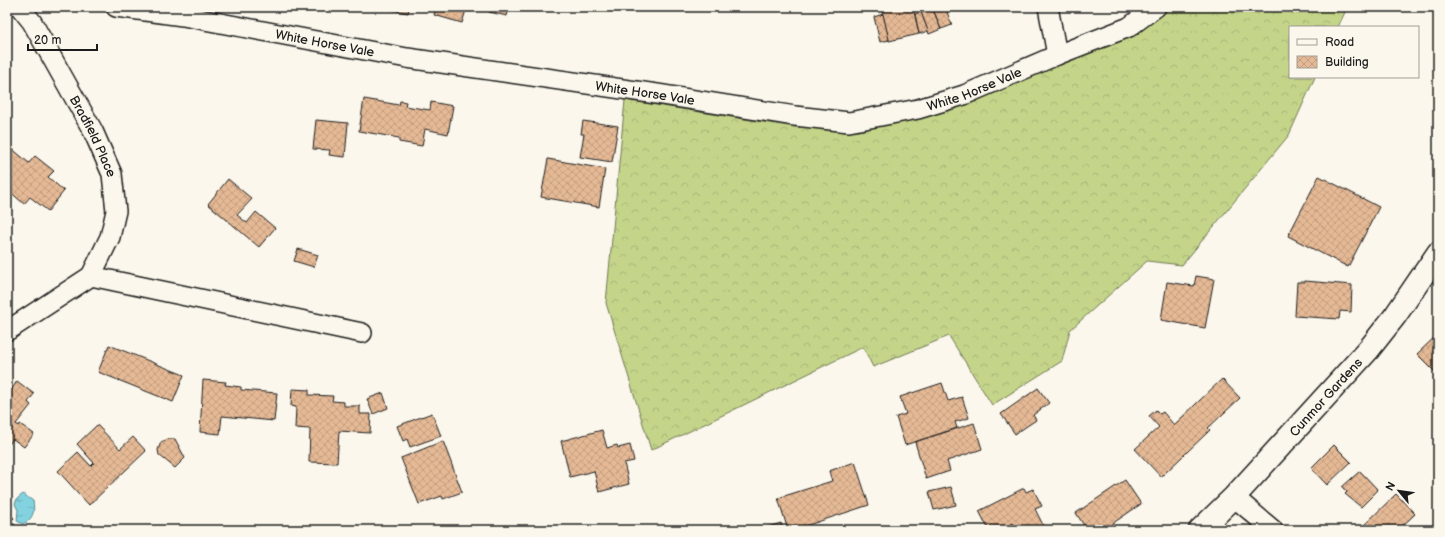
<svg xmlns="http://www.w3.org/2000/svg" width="1445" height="537" font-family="'Balsamiq Sans',sans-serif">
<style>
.forest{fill:url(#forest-crowns);stroke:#707853}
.water{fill:url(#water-ripples);stroke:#598991}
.building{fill:url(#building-cross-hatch);stroke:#1c1c1c}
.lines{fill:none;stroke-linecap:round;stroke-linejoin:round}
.minor-casing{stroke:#1c1c1c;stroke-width:22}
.tertiary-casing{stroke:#1c1c1c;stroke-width:25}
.minor{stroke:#fbf7ec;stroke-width:19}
.tertiary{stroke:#fbf7ec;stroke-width:22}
.labels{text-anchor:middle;stroke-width:3.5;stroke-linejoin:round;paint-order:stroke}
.street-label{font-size:13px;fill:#1c1c1c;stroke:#fbf7ec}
</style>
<defs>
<pattern id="forest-crowns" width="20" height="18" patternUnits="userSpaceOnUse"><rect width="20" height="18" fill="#c4d58a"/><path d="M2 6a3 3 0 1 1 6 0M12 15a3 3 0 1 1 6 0" fill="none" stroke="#a8b676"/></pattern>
<pattern id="water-ripples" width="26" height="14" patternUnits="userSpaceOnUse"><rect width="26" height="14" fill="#82d2df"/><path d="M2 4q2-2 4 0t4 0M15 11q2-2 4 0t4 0" fill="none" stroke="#70b4bf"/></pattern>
<pattern id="building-cross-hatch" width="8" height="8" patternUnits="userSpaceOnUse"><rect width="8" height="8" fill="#e5b995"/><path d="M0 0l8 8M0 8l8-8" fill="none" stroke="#c49e80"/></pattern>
</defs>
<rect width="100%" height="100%" fill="#fbf7ec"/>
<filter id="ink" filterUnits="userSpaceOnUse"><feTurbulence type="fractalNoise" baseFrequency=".025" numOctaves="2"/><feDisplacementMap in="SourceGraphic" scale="8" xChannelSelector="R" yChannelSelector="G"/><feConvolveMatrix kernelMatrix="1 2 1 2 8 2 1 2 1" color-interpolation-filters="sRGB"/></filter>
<g filter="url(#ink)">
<path class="forest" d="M1162,7H1344L1346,10L1338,27H1290V77H1315L1289,135L1182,265L1147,261L1070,330L1062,361L992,405L949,336L873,367L863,347L651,450L606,303L625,100L794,127H851L893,116Z"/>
<path class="water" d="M23,494L33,501C35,512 33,519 23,524L17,521L18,510L15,504L17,499Z"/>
<g class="building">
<path d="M393,7H417L416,9L409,8L408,13L393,10Z"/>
<path d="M436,7H461V9L466,10L462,23L434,15Z"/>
<path d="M490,7H509L507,16L489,12Z"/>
<path d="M881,7H913L919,34L889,41Z"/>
<path d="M926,7H932L941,29L929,34L920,10Z"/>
<path d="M939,7H945L952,25L941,29L933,9Z"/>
<path d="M921,12L928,31L919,34L915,14Z"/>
<path d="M883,14L889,40L880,42L874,17Z"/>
<path d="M364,99L399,105L400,101L406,102L405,106L430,110L431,102L453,106L448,134L425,129L422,146L399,142V138L359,131Z"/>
<path d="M316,120L348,123L345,157L329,155L330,150L313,149Z"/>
<path d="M583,121L618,126L612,162L580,157L584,134H581Z"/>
<path d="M10,147L29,163L35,156L54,171L48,177L64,191L48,211L30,197L24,204L7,189V150Z"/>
<path d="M548,159L605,169L599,207L541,197Z"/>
<path d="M1319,176L1379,207L1348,267L1288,236Z"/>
<path d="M228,179L252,199L237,215L247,223L256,212L275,228L259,247L208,204Z"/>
<path d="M298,249L318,255L314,267L294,261Z"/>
<path d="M1196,276L1214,279L1205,328L1161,320L1167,282L1194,286Z"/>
<path d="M1305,281L1352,285L1351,312L1340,311L1339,319L1295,316L1297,282H1305Z"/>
<path d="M1438,334V375L1417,354Z"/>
<path d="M109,345L184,375L173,402L98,372Z"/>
<path d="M1222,379L1240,398L1208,428L1210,430L1161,477L1135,449L1159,427L1149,416L1156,410L1160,414L1163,412L1174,425Z"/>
<path d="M203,380L226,382L225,385L241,387V390L277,393L274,421L222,416L220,434L200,432Z"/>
<path d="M17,381L34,394L28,402L31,405L16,424L19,426L20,424L34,434L24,447L13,439L7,447V388L8,387L12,389Z"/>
<path d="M942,383L948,401L962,397L969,418L955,422L957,428L905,445L896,417L906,414L900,397Z"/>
<path d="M1038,388L1049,403L1033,415L1036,420L1015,434L1001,414Z"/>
<path d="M292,389L309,390V395L333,396L332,401L344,402V406H360V414H371L370,433L339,431L337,463L309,462L310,429L295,428L296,407L291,406Z"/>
<path d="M383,393L388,408L373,414L367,399Z"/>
<path d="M432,413L441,436L410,447L407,439L403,441L397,426Z"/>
<path d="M974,423L982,449L947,461L950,471L926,479L915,442Z"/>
<path d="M97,425L120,449L133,437L146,451L89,505L58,471L78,452L91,466L94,463L77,444Z"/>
<path d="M602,430L607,448L617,445L618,448L630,445L634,461L624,463L629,484L599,492L594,471L570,477L561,441Z"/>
<path d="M168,439H175L185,458L175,468L159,455L158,450L161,442Z"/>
<path d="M443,441L462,492L443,499L442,496L419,504L401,458Z"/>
<path d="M1334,445L1351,462L1327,485L1311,468Z"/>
<path d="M855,462L869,505L793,530H788L778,498L832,481L829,471Z"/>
<path d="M1360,471L1378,490L1361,507L1345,494L1347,492L1342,487Z"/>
<path d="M1125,480L1141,504L1103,530H1087L1076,513Z"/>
<path d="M951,487L956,505L934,510L929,492Z"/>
<path d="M1024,488L1026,492L1033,489L1042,506L1035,509L1045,529L1017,530L1013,523L1000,530H989L979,511Z"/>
<path d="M1396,494L1415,514L1398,530H1359Z"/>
<path d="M7,511L14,518L11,521L20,530H7Z"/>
<path d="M781,523L783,530H765V528Z"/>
</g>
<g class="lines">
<defs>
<g id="minor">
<path id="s1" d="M20,7L32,22L93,131L112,174L116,211L110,237L91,276L362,333"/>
<path id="s2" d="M116,7L183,16L407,58L657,94L795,116L849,122L918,109L964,95L1057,55L1129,27L1156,7"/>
<path d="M1048,7L1057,55"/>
<path d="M7,331L91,276"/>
<path d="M1234,497L1273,530"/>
</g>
<g id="tertiary">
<path id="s3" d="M1200,530L1234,497L1369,349L1395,316L1438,253"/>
</g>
</defs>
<use href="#minor" class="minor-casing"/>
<use href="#tertiary" class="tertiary-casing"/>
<use href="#minor" class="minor"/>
<use href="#tertiary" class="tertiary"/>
</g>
</g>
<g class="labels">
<g class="street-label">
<text dy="5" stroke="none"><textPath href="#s2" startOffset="212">White Horse Vale</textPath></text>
<text dy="5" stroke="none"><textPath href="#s2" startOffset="872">White Horse Vale</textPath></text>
<text dy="5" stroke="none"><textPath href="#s2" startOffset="536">White Horse Vale</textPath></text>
<text dy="5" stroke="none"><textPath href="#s1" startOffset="149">Bradfield Place</textPath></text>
<text dy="5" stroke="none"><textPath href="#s3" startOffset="183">Cunmor Gardens</textPath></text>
</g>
</g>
<rect width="1445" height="537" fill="none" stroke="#fbf7ec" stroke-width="24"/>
<rect x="12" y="12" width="1421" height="513" fill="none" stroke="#1c1c1c" stroke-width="1.5" filter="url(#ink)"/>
<rect x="1289" y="26" width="130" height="52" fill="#fbf7ec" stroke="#a29f99"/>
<rect x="1297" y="39" width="20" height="6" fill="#fbf7ec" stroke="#a29f99"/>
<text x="1325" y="46" font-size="12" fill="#1c1c1c">Road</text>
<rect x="1297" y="56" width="20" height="12" fill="url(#building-cross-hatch)" stroke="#a29f99"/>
<text x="1325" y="66" font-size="12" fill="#1c1c1c">Building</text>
<g transform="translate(1399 491) rotate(299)" stroke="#fbf7ec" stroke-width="3" paint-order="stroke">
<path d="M0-3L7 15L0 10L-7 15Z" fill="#1c1c1c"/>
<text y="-6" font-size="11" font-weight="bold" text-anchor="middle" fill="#1c1c1c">N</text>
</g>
<path d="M28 44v6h69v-6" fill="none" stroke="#1c1c1c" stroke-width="2"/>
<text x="34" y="44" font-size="12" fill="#1c1c1c" stroke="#fbf7ec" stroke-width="3" paint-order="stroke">20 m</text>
</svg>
